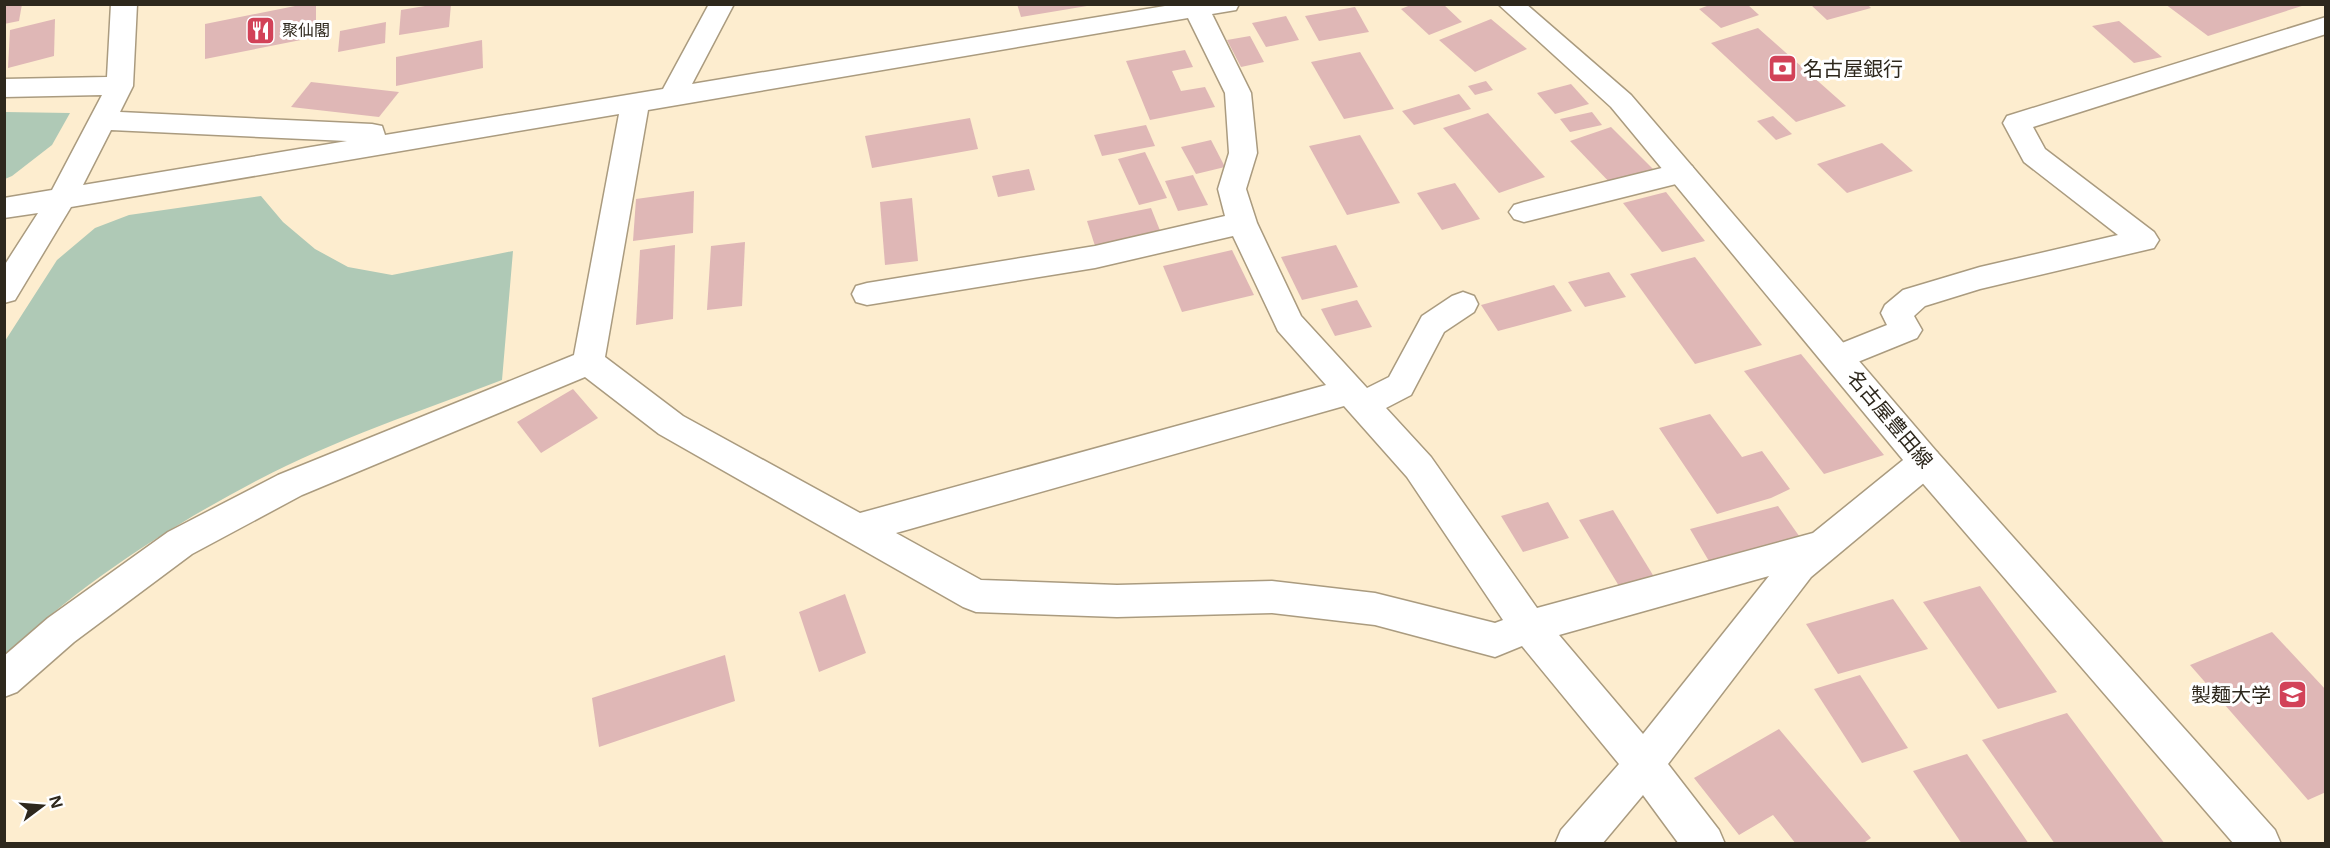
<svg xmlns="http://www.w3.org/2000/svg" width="2330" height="848" font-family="'Noto Sans','Noto Sans JP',sans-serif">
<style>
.green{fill:#afc9b6}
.building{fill:#dfb7b6}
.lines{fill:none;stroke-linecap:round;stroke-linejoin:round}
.minor-casing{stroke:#aa9b7f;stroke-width:3}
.major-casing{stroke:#aa9b7f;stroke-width:3}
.minor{fill:#fff;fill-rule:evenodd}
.major{fill:#fff;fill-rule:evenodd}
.labels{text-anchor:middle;stroke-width:6;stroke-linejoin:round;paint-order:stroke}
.far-poi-label{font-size:16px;fill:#2e281d;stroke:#fff;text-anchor:start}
.poi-label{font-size:20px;fill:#2e281d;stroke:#fff;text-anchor:start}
.street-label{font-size:20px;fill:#2e281d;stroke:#fff}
</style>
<rect width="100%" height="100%" fill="#fdedcf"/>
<g class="green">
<path d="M5,112L70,113L52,145L12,176L5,179Z"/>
<path d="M261,196L283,222L315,249L348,267L392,275L513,251L502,380C421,411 336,439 258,480C168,527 79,585 5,655V341L57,260L95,228L129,215Z"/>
</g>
<g class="building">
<path d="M4,4H22L19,21L4,24Z"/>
<path d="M305,4H316V37L205,59V24Z"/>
<path d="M437,4H451L449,27L399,35L401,10Z"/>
<path d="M1017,4H1087V6L1021,17Z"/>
<path d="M1413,4H1443L1462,22L1429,35L1401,9Z"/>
<path d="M1712,4H1747L1759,15L1721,28L1699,9Z"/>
<path d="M1810,4H1867L1871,8L1827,20Z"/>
<path d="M2165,4H2305V5L2208,36Z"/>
<path d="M1355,7L1369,32L1319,41L1305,16Z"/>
<path d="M1286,16L1299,40L1266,47L1252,23Z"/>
<path d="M55,19L54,56L8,68L10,30Z"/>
<path d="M1491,19L1527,49L1475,72L1439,40Z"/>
<path d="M2119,21L2162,57L2134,63L2092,26Z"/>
<path d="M386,22L385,43L338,52L340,31Z"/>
<path d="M1758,28L1846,106L1796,122L1711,43Z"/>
<path d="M1250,36L1264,62L1241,67L1227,40Z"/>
<path d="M482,40L483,68L396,86V57Z"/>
<path d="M1185,50L1193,67L1172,71L1181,91L1205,87L1215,107L1150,120L1126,61Z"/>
<path d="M1360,52L1394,109L1344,119L1311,62Z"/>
<path d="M1486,81L1493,90L1475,95L1468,86Z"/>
<path d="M311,82L399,92L379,117L291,107Z"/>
<path d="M1571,84L1589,104L1555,114L1537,93Z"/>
<path d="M1459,94L1471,109L1414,125L1402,111Z"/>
<path d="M1592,112L1602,125L1570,132L1560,119Z"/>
<path d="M1488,113L1545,177L1499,193L1443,128Z"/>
<path d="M1773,116L1792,134L1776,140L1757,121Z"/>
<path d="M970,118L978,149L872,168L865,136Z"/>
<path d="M1146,125L1155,146L1102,156L1094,135Z"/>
<path d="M1611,127L1656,172L1614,187L1570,141Z"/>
<path d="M1360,135L1400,203L1347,215L1309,146Z"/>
<path d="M1211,140L1225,167L1196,174L1181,147Z"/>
<path d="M1882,143L1913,171L1847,193L1817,164Z"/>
<path d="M1145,152L1167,198L1139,205L1118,159Z"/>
<path d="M1029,169L1035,190L998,197L992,176Z"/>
<path d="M1193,175L1208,205L1178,211L1165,181Z"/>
<path d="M1455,183L1480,219L1442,230L1417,193Z"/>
<path d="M694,191L693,233L633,241L636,199Z"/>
<path d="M1666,192L1705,241L1662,252L1623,203Z"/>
<path d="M912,198L918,261L885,265L880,202Z"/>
<path d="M1151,208L1161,233L1095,246L1087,221Z"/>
<path d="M745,242L742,306L707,310L711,246Z"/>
<path d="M675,245L673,319L636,325L640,250Z"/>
<path d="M1336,245L1358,287L1302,300L1281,257Z"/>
<path d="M1232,250L1254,295L1182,312L1163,266Z"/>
<path d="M1695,257L1762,345L1695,364L1630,274Z"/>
<path d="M1609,272L1626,297L1585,307L1568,282Z"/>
<path d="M1554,285L1572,311L1498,331L1481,305Z"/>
<path d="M1357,300L1372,327L1335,336L1321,309Z"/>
<path d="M1801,354L1884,455L1824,474L1744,371Z"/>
<path d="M573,389L598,418L541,453L517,422Z"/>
<path d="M1710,414L1742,457L1762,451L1790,489L1771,498L1717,514L1659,428Z"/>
<path d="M1548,502L1569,538L1523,552L1501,516Z"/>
<path d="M1778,506L1804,543L1713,568L1690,529Z"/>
<path d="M1613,510L1656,580L1622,591L1579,520Z"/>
<path d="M1980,586L2057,692L1998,709L1923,602Z"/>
<path d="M845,594L866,653L819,672L799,612Z"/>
<path d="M1893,599L1928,649L1838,674L1806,624Z"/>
<path d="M2272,632L2326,690V792L2308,800L2190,665Z"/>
<path d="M725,655L735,701L599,747L592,698Z"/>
<path d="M1860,675L1908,748L1862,763L1814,689Z"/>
<path d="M2067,713L2165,844H2055L1982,740Z"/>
<path d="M1779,729L1871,838L1862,844H1796L1773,815L1739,835L1694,778Z"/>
<path d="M1967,754L2029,844H1962L1913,771Z"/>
</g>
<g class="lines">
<defs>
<g id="minor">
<path d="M111,4H137L133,86L120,112L372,124L382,126L385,135L663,89L709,4H734L692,84L1177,4H1239L1236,10L1212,14L1251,93L1257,153L1246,189L1257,223L1301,316L1367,388L1389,377L1422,316L1452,296L1463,292L1474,296L1478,304L1474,312L1444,332L1411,395L1386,408L1431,457L1537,608L1813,533L1913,452L1925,448L1937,452L1942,462L1937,472L1811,577L1668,764L1719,830L1725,844H1679L1643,795L1602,844H1555L1561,830L1619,764L1522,646L1495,657L1375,625L1272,613L1117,617L976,612L963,607L659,434L585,377L302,495L192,554L74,642L17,692L4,697V656L48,618L168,532L278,475L574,355L619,114L71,207L15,300L4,303V266L38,213L4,218V198L52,190L102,95L4,97V79L107,77ZM1188,18L1225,93L1229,153L1218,189L1225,216L1095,246L867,283L856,286L852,294L856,302L867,305L1095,268L1233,236L1278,331L1326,385L860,513L683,416L605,357L648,110ZM111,130L347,141L83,185ZM1344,406L1407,477L1503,620L1495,623L1375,593L1272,581L1117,585L981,580L896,533ZM1769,576L1643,734L1559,635Z"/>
<path d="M2326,17V34L2033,127L2045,149L2154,232L2159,240L2154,248L1980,289L1925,306L1914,316L1922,330L1917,338L1838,370L1827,367L1822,358L1827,349L1887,325L1881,313L1885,305L1903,290L1980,267L2118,235L2024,162L2003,123L2007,116Z"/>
<path d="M1682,163L1692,166L1696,173L1692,180L1524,222L1514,219L1509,212L1514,205L1524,202Z"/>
</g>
<path id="major" d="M1498,4H1526L1631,95L1937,452L2275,830L2281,844H2234L1913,472L1611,107Z"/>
</defs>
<use href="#minor" class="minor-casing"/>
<use href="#major" class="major-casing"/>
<use href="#minor" class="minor"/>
<use href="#major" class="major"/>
</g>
<defs>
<symbol id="restaurant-square" viewBox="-11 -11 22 22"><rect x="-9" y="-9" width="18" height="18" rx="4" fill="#d24258" stroke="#fff"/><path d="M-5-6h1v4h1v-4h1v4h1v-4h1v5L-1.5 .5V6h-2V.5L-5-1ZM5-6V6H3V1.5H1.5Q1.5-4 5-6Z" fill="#fff"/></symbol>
<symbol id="bank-square" viewBox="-11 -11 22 22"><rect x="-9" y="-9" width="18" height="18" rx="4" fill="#d24258" stroke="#fff"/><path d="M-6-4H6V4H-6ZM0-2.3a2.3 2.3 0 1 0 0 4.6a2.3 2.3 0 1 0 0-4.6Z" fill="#fff"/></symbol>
<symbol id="university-square" viewBox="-11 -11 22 22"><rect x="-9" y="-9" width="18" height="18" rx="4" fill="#d24258" stroke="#fff"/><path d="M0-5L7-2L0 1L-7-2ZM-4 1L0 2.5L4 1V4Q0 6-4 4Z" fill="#fff"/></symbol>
</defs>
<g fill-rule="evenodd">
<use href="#restaurant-square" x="244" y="14" width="33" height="33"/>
<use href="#bank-square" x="1766" y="52" width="33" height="33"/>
<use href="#university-square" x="2276" y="678" width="33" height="33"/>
</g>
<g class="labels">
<g class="far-poi-label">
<text x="282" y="36">聚仙閣</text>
</g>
<g class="poi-label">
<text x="1803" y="76">名古屋銀行</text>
<text x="2271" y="702" text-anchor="end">製麺大学</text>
</g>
<g class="street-label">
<text transform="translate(1890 419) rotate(50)" y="7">名古屋豊田線</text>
</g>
</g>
<rect width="2330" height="848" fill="none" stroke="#2e281d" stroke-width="12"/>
<g transform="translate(42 806) rotate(74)" stroke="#ffffff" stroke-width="4.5" paint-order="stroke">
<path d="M0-4.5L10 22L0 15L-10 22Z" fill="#2e281d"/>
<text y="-9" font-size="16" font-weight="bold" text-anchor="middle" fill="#2e281d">N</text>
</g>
</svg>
